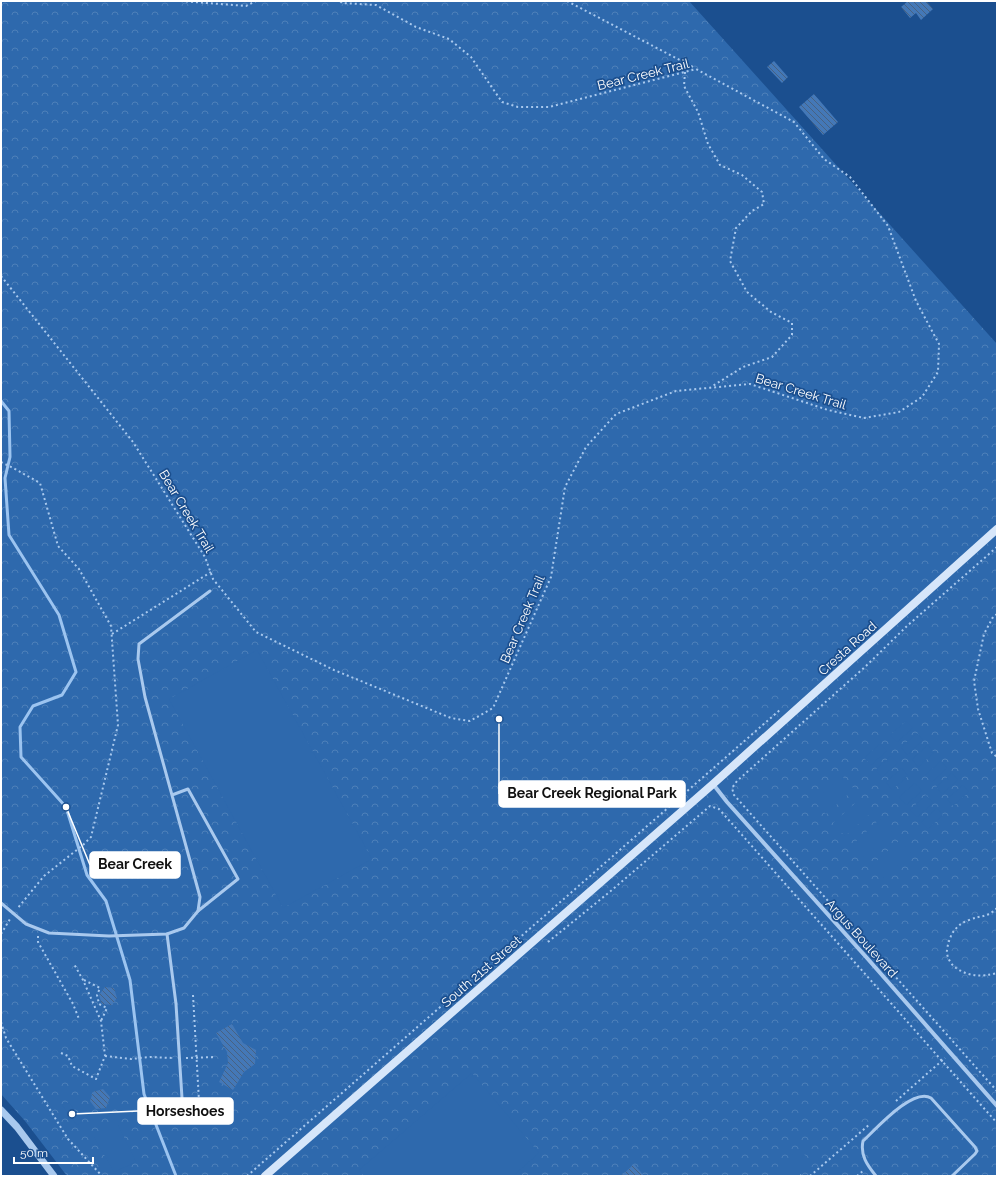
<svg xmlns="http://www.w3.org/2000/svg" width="998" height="1177" font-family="Raleway,sans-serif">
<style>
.park{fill:url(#park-crowns)}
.garden{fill:#2e69ad}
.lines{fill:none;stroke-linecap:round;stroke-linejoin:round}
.stream{stroke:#9cc4f0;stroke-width:3}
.building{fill:url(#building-back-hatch)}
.path{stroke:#a9c9ee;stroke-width:2;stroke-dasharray:2 3;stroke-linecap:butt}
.service{stroke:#a9c9ee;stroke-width:3}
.minor{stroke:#a9c9ee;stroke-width:4}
.tertiary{stroke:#a9c9ee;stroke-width:7}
.secondary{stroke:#d6e6fa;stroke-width:8}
.labels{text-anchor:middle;stroke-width:3.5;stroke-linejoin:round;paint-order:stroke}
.street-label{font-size:13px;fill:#fff;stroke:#1b4f8f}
.leader{fill:none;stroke:#fff;stroke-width:1.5}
.callout-dot{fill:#fff;stroke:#1b4f8f;stroke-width:1.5}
.callout{fill:#fff;stroke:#fff;stroke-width:1.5}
.callout-label{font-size:14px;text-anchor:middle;font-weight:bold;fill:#111}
</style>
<defs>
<pattern id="park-crowns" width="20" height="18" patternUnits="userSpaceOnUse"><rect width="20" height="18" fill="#2e69ad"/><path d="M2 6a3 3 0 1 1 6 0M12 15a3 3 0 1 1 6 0" fill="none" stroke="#4d80b9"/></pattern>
<pattern id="building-back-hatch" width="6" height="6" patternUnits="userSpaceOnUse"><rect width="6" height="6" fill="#4478b7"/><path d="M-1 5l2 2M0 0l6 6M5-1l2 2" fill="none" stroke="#486282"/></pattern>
</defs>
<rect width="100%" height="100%" fill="#1b4f8f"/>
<path class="park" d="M1,1H689L997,344V1176H67L25,1121L1,1094Z"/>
<g class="garden">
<path d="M257,650L372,859L283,908L169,699Z"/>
<path d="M906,721L913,728L897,742L890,735Z"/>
<path d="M917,733L923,740L907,755L901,747Z"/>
<path d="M880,744L887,751L871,765L864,758Z"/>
<path d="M928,745L934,753L918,767L912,759Z"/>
<path d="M891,756L898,763L882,777L875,770Z"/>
<path d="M941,761L947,768L932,782L925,775Z"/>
<path d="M902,768L908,776L892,790L886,782Z"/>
<path d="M952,773L958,780L942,794L936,787Z"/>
<path d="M842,776L854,789L826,814L814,801Z"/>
<path d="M915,783L922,791L906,805L899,797Z"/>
<path d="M963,785L969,792L953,806L947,799Z"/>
<path d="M926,795L933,803L917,817L910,810Z"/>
<path d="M861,798L873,811L845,836L833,823Z"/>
<path d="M937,808L943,815L928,829L921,822Z"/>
<path d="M880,819L892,832L864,857L853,844Z"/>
<path d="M900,840L911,853L884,878L872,865Z"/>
<path d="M472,1073L539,1153L513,1176H364L359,1170Z"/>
<path d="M69,1102L82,1122L77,1125L62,1105Z"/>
<path d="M118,1125L136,1162L114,1172L94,1137Z"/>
<path d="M799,1149L813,1164L800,1176H778L773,1171Z"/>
</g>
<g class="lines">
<path class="stream" d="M1,401L9,411L10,457L5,478L9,535L59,615L76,672L62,695L33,706L20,727L21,757L66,807L87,875L106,901L130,980L144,1094L176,1176"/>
</g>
<g class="building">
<path d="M908,1H926L933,9L921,20L916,13L910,18L901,7Z"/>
<path d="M774,61L788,77L782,83L767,67Z"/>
<path d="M814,94L838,122L823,135L799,107Z"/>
<path d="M105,987L114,988L117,998L112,1005L102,1004L99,995Z"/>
<path d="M232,1024L243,1043L256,1050L255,1064L244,1072L233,1090L219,1082L228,1063L227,1052L216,1033Z"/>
<path d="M103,1089L110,1097L106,1108L96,1109L90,1101L93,1092Z"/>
<path d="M634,1164L644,1176H621Z"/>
</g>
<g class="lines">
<g class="path">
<path d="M181,1L246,6L256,1"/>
<path d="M567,1L695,68"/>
<path d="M685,72L684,86L698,112L708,144L720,165L742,175L762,192L764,204L752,211L736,228L730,261L747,292L771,312L792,323V335L772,357L743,367L711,387"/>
<path d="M1,276L133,442L205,557L213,579L256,632L334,670L451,718L470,721L493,708L551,577L565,487L586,447L616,414L676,391L750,384L828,410L864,418L899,412L922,397L938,372L939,344L916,301L888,226L850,177L824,159L794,122L696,69L549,107H518L502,102L471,57L449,39L416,27L376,5L342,3L340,1"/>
<path d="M1,462L15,469L40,483L58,546L79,569L111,626L118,725L91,837L83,845L44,876L17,909"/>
<path d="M997,547L907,626L866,666L737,781L732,788L734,795L997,1091"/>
<path d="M997,614L993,617L984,634L974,681L978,709L992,753L997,757"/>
<path d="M112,634L211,572"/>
<path d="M997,908C987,918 981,915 969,920C955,925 949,936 947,950C946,956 951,965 956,968C970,977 981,977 997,973"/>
<path d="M1,934L10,919"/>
<path d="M38,936V942L73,1004L79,1019"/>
<path d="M548,942L612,890L710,806L719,809L997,1123"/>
<path d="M84,980L100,988L97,995L99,1004L107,1008L101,1021"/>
<path d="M193,995L199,1101"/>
<path d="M1,1022L6,1038L68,1139L102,1176"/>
<path d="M61,1053L68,1056L72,1066L96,1079L105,1056L101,1021L83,980L74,964"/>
<path d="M105,1056L131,1059L150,1057L173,1058"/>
<path d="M186,1058L215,1057"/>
<path d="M896,1101L945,1058"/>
<path d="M800,1175L801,1176"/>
<path d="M247,1176L781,709"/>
<path d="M810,1176L870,1124"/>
<path d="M857,1176L864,1170"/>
</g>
<g class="service">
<path d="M172,795L188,789L238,879L198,911L200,897L145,697L138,659L139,644L210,591"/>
<path d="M1,903L26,924L49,933L109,936L167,934L184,928L198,911"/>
<path d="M167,934L176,1004L182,1098"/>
<path d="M876,1176C867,1165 860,1155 863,1141C876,1129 913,1087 931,1098L975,1147L977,1151L975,1154L952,1176"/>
</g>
<path class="minor" d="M713,784L727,802L867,958L997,1106"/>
<path class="tertiary" d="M1,1110L17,1127L54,1176"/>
<path class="secondary" d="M265,1176L713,784L997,529"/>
</g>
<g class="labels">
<g class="street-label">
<text transform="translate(643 74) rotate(-14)" y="5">Bear Creek Trail</text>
<text transform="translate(801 391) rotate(17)" y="5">Bear Creek Trail</text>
<text transform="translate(187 511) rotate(59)" y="5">Bear Creek Trail</text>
<text transform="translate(522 619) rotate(-67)" y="5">Bear Creek Trail</text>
<text transform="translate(847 648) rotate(-42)" y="5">Cresta Road</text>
<text transform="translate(862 938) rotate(48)" y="5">Argus Boulevard</text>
<text transform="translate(481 971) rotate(-41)" y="5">South 21st Street</text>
</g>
</g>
<path class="leader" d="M499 719L499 794M66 807L90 865M72 1114L138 1111"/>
<g class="callout-dot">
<circle cx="499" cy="719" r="4"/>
<circle cx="66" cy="807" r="4"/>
<circle cx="72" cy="1114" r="4"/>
</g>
<g class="callout">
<rect x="499" y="781" width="186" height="26" rx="4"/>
<rect x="90" y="852" width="90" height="26" rx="4"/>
<rect x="138" y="1098" width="95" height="26" rx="4"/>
</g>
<g class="callout-label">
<text x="592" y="798">Bear Creek Regional Park</text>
<text x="135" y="869">Bear Creek</text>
<text x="185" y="1116">Horseshoes</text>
</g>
<rect width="998" height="1177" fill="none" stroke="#ffffff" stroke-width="4"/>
<path d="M14 1157v6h79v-6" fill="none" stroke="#ffffff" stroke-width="2"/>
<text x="20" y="1157" font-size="12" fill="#ffffff" stroke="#1b4f8f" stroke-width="3" paint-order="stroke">50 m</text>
</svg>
